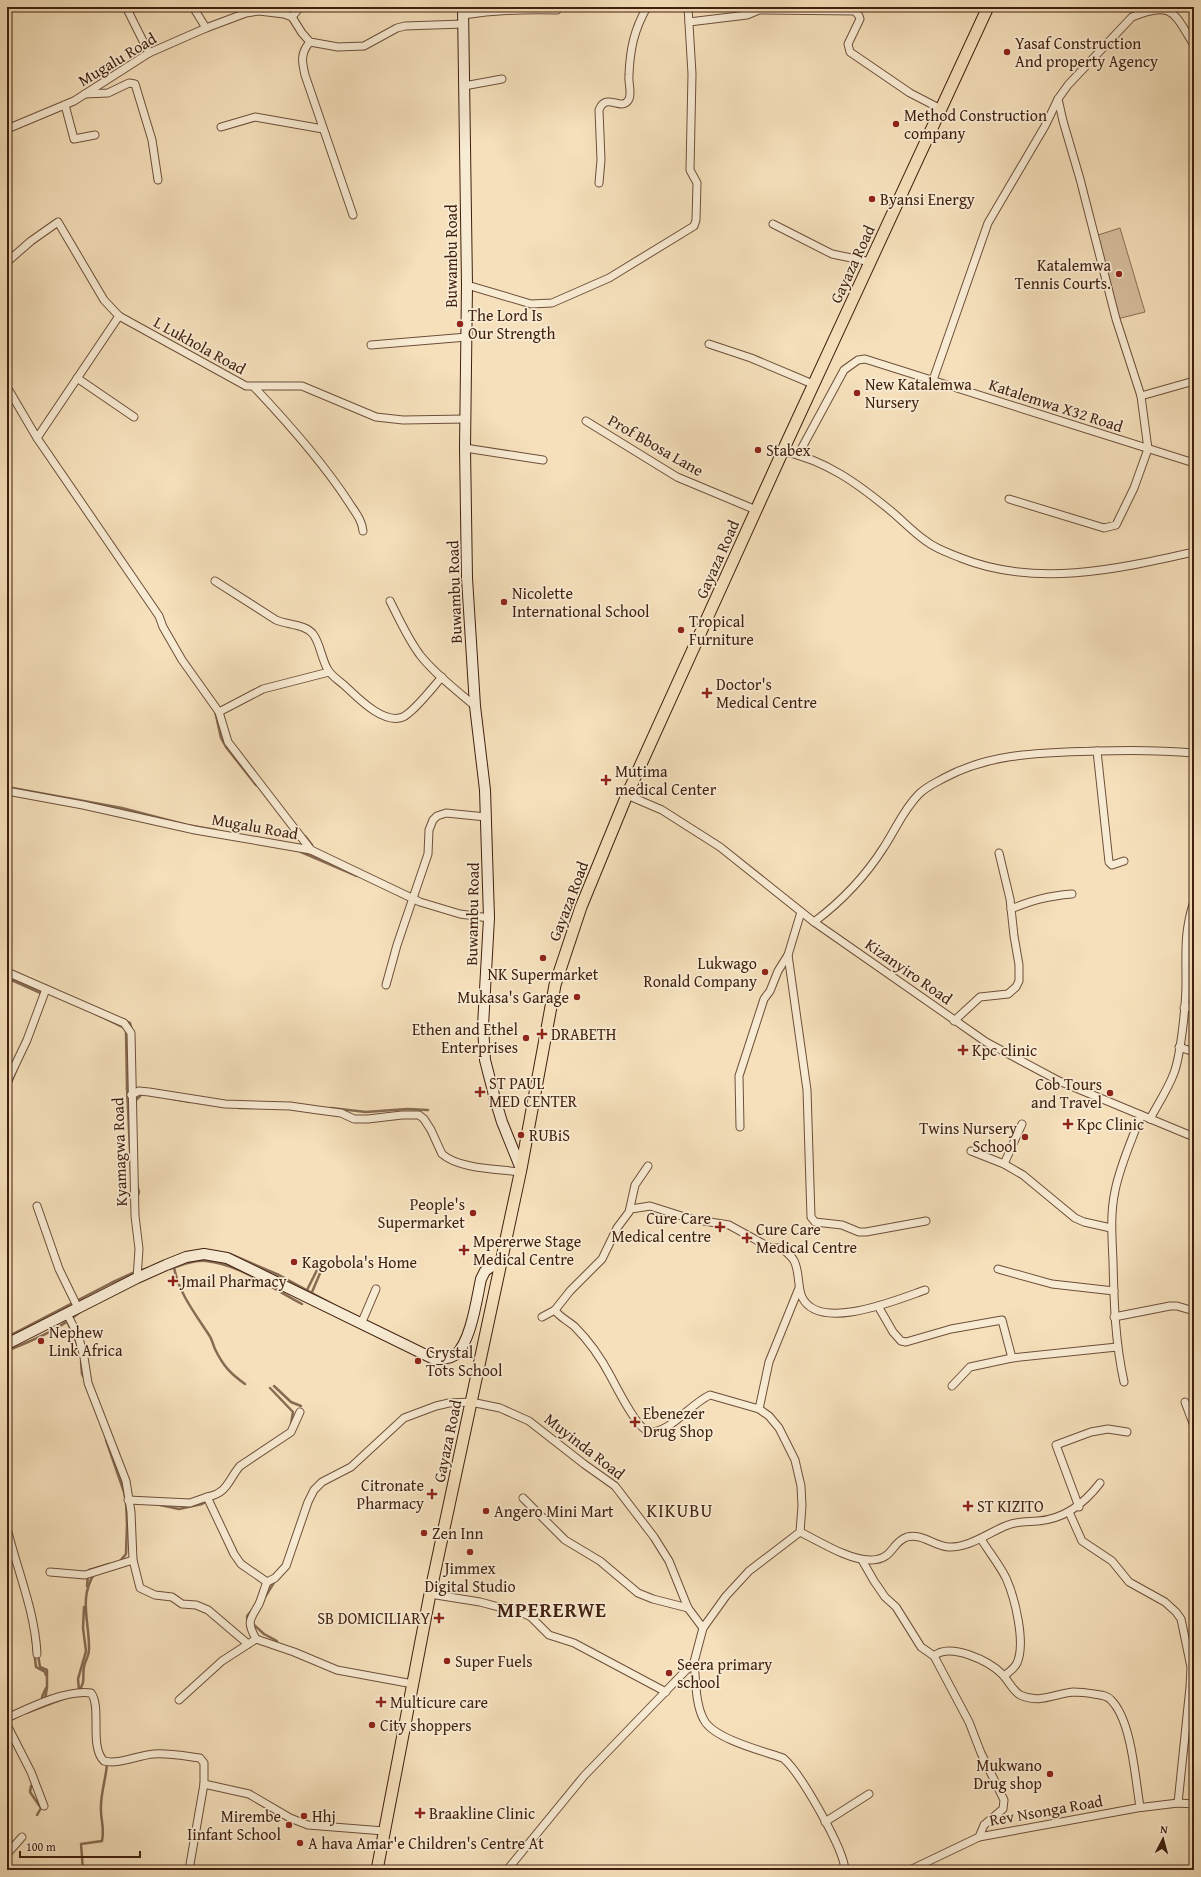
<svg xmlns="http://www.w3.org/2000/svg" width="1201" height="1877" font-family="'Gentium Book Plus',serif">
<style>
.green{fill:#d6bf9e;stroke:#8b6f56}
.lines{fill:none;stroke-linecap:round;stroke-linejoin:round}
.stream{stroke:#876b52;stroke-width:2.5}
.street-casing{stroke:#6d4f39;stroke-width:9}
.secondary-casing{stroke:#401f0e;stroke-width:12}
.primary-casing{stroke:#401f0e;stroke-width:13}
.street{stroke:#f8ebd3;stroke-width:7}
.secondary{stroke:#f8ebd3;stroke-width:10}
.primary{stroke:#f5e0bb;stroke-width:11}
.poi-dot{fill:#8f2418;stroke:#f8ebd3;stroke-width:1.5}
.labels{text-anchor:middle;stroke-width:3.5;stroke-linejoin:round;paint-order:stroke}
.poi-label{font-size:16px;fill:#401f0e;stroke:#f8ebd3;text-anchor:start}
.street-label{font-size:16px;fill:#401f0e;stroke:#f8ebd3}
.quarter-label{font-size:18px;letter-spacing:1px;fill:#401f0e;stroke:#f8ebd3}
.district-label{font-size:20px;font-weight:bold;letter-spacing:1px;fill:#401f0e;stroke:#f8ebd3}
</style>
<rect width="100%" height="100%" fill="#f5e0bb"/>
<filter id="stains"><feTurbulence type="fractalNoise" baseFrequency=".005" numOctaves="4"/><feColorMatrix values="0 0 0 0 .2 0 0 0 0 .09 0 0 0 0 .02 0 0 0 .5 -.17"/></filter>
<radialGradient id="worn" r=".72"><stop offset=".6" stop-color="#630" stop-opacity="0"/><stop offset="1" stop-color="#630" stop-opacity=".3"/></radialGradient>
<path class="green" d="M1120,228L1145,312L1117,319L1095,236Z"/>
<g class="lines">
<g class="stream">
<path d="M215,711L221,738L226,747L256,785"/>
<path d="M7,787L122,808L187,825L216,830"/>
<path d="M305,836L312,845"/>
<path d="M301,852L357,876"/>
<path d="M7,978L43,994"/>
<path d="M96,1014L123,1027L126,1031L127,1089"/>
<path d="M125,1021L130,1023L132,1030"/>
<path d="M7,1092L18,1066"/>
<path d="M173,1099L190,1102"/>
<path d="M135,1101L143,1093"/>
<path d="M239,1108H253"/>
<path d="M331,1108L366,1112L407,1109L428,1110"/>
<path d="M131,1172L127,1088H139"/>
<path d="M137,1185L139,1192L137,1198"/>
<path d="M230,1254L279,1275L334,1305"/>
<path d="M174,1267C178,1292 196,1315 209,1335C212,1339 213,1345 215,1349C223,1366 231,1374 245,1384"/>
<path d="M170,1269C181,1265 193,1260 206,1261C239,1264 273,1289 302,1304"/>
<path d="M307,1290L320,1264"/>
<path d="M312,1292L324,1264"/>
<path d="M67,1321L78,1346"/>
<path d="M7,1337L111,1283L135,1272L149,1268"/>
<path d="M7,1351C33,1340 59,1330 81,1311"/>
<path d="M81,1362L82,1374L85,1379"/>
<path d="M274,1386L291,1402L301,1406"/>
<path d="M270,1388L293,1412L291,1424"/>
<path d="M106,1440L124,1492L126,1502L127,1524L126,1554L120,1561"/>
<path d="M160,1505L179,1509L202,1504L218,1496"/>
<path d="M89,1570L109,1564"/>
<path d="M87,1586L88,1575"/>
<path d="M265,1597L275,1581"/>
<path d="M252,1623L264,1634L277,1641"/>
<path d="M248,1625L247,1616L252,1610"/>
<path d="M32,1634L36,1667L45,1672L46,1675"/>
<path d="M38,1655L40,1667L47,1670V1687L45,1700"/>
<path d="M79,1690C86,1682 82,1676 84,1667C85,1660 90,1655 89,1647C89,1621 79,1598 94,1574"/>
<path d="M79,1690L78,1679L86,1651L83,1628L84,1607"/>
<path d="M44,1701L42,1697L46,1688"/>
<path d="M26,1713L68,1697"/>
<path d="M31,1786L30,1792L41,1808L37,1815"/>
<path d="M83,1870L81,1844L102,1841C105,1826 100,1820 101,1806C101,1792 106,1778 107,1764L108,1763"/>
</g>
<defs>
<g id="street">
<path d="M126,7L149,53"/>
<path d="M193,7L206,28"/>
<path d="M463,15C495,10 525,9 557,10"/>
<path d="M292,17L300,7"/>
<path d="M689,22L747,15L759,10H765L855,11L859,16L860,19L848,44L850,52L910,93L941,109"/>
<path d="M310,42C300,53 302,62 305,75L353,215"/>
<path d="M464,86L502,79"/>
<path d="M85,94L108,93L129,83L135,84L152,140L158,180"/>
<path d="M65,105L74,139L95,135"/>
<path d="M221,127L255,117L323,129"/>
<path d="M7,129L74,101L149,53L206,28L246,13L259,11L284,14L292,17L302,33L310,42L338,47L364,46L397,28L405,26L463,24"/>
<path d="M599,183L601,160L599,110C606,91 622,113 629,99C632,93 628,82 629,75C630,49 634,30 647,7"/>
<path d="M773,224L832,254L871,262"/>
<path d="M7,262L31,241L58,222L104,300L119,316L246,386H302L376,417L403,420L466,419"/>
<path d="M467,285L531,304L552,303L609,278L694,226L696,220L697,183L690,170L692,74L688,7"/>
<path d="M709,344L751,358L815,385"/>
<path d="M371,345L467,337"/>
<path d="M77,378L134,417"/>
<path d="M933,380L988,223L1045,126L1058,99"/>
<path d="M7,387L37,438L159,616L163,627L182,660L219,712L228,742L311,850"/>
<path d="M254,387C288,423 321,460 348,501C354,511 362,519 363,531"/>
<path d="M1141,396L1194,381"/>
<path d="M586,421L677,477L756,510"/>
<path d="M37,438L119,316"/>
<path d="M465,448L543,460"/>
<path d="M783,451C827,461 857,483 891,511C903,521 913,532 926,541C936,549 949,553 961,558C1036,588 1118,569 1194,552"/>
<path d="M798,455L844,370L858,360L865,359L1194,463"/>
<path d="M1009,499L1104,528L1116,525L1134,488L1148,449L1141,396L1116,319L1080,179L1063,121L1058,99L1068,85L1132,17C1173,0 1174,13 1194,45"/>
<path d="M215,581L276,620C287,625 305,624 313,634C320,643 321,657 327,668C330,675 338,680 344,685C357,697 383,725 403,717C415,711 432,688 442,677"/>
<path d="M390,601C399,619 408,639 420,655C435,674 456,690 475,706"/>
<path d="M219,712L263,689L329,672"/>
<path d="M1097,751L1109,862L1112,865L1124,861"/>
<path d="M7,791L83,805L195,830L311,850L420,902L460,914L489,918"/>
<path d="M627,795L662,810L720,847L814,922L986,1042L1059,1081L1194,1137"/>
<path d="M1011,909C1033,900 1048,896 1072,894"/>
<path d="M801,912L788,955L807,1090L811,1217L815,1222L842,1225L859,1232H866L926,1221"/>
<path d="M814,922C842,901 865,877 884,847C896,829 903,810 919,794C926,787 935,783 944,778C992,752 1044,753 1097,751C1131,750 1161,750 1194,753"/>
<path d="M7,972L124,1023L131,1033L135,1216L139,1249L137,1278"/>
<path d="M386,985L397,945L428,854L429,830L433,820L437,816L446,813L486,817"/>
<path d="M1184,1008L1194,1007"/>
<path d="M954,1021L980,997L1008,994L1016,987L1019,981V965L1014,936L1010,899L999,853"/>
<path d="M1179,1047L1194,1052"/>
<path d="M7,1082L27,1040L46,989"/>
<path d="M131,1095L139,1091L149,1092L225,1104L290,1106L318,1110L341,1113L354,1119H368L402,1115H419L424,1119L431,1130L442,1154C459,1169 498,1169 520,1172"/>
<path d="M1150,1119C1158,1104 1168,1089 1174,1073C1181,1054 1186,1004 1186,982C1186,951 1184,932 1194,901"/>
<path d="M740,1127L739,1076L764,999L770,991L778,971L788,955"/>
<path d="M971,1151L1004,1164L1023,1175L1075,1218L1084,1222L1111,1228"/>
<path d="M1004,1164L1022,1124"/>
<path d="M37,1206L59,1269L78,1308"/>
<path d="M631,1209L650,1206L691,1219L729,1225L771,1248H782C785,1251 790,1255 793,1259C800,1269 797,1286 802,1297C819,1333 899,1299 925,1290"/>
<path d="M998,1269L1052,1284L1114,1291"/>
<path d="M878,1306L893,1332L901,1341L906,1342L951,1329L1002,1320L1012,1358"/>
<path d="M67,1314L78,1335L84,1357L88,1383L126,1481L131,1512L133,1560L140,1588L155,1595L172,1597L182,1604L196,1605L208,1610L248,1644"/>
<path d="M542,1317L555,1310L570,1291L602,1259L617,1228L629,1212L635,1185L648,1166"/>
<path d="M1114,1317L1170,1306H1177L1194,1311"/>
<path d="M361,1324L376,1289"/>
<path d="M1124,1382C1115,1341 1114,1303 1113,1261C1112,1237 1110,1214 1115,1191C1120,1165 1132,1140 1141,1115"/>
<path d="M952,1386L970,1367L1012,1358L1117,1347"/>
<path d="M1185,1402L1194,1426"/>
<path d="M759,1409L769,1362L799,1288"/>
<path d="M207,1497C228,1493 228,1480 240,1466L291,1432L300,1412"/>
<path d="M523,1498L565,1540L600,1561L638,1593L653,1599L688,1608"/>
<path d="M128,1500L190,1503L207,1497L234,1554L241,1564L267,1582"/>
<path d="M1079,1507L1056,1445L1091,1432L1108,1429L1127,1432"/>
<path d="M1069,1512L1082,1541L1112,1561L1129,1582L1165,1602L1176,1612L1181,1619L1191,1667L1190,1687L1178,1803"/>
<path d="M7,1528C17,1570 35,1611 37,1654"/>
<path d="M800,1532C819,1541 848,1560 870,1560C894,1560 891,1542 907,1537C922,1533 934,1546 948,1547C970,1548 989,1532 1008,1525C1017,1521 1028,1522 1038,1521C1065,1519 1084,1504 1100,1483"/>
<path d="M981,1539C989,1552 999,1564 1006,1578C1015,1598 1026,1643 1017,1663C1014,1669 1009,1672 1004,1676"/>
<path d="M862,1560L874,1581L885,1597L896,1607L921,1647L934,1656L969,1722L981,1753L1004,1800L1003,1809L984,1825L979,1837"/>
<path d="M50,1572L85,1575L133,1560"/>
<path d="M430,1594L480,1602L525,1614L531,1617L549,1635L574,1643L666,1692"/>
<path d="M256,1639C246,1621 250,1620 259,1604C262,1597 264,1589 267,1582L275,1578L286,1566L308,1502L314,1490L322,1482L351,1467L404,1418L436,1406L449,1403L471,1402L500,1408L529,1421L584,1464L615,1486L654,1537L669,1561L688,1608L703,1628"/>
<path d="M934,1656C950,1642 989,1661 1002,1674C1009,1681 1012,1690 1020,1695C1039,1704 1054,1694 1073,1692C1080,1692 1088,1693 1094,1694C1100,1695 1107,1695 1111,1700C1132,1721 1135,1778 1140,1807"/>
<path d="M694,1662C696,1680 695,1704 704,1720C714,1739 763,1751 783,1758C800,1772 844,1849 845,1870"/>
<path d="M179,1700L222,1661L256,1639L294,1652L337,1670L413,1684"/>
<path d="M7,1718C29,1708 67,1689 91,1693C102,1707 89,1747 104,1761C119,1765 138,1755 154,1754C170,1753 184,1756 200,1758L204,1763V1784L249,1794L290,1818L308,1825L384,1831"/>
<path d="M7,1725L31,1772L44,1806"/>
<path d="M825,1822L869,1794"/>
<path d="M7,1854L22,1837"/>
<path d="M189,1870L204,1784"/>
<path d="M507,1870L584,1776L694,1662L703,1628L726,1596L749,1571L800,1532L802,1506L801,1486L795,1460L779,1428L769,1416L759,1409L710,1395C690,1404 672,1431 651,1432C639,1433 617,1388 611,1377C601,1358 590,1342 575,1327C569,1321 560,1318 555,1310"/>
<path d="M910,1870L979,1837L1137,1808L1178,1803L1194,1804"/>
</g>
<g id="secondary">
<path d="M463,7L467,285L465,448L467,578L475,706L485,790L489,918L483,1026L485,1060L495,1099L502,1122L521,1169"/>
<path d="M7,1344L137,1278L166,1265L186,1257L204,1254L227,1258L434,1359C441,1359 449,1359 455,1355C471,1343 477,1297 481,1279L485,1271L502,1259"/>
</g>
<path id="primary" d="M377,1870L430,1594L521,1169L555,985L581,907L627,795L786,444L988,7"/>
</defs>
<use href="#street" class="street-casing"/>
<use href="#secondary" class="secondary-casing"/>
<use href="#primary" class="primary-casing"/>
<use href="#street" class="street"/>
<use href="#secondary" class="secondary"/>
<use href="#primary" class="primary"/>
</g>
<g class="poi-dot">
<circle cx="1007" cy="52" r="4"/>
<circle cx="896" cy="124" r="4"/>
<circle cx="872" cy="199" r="4"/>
<circle cx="1119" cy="274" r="4"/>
<circle cx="460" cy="324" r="4"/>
<circle cx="857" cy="393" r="4"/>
<circle cx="758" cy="450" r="4"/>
<circle cx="504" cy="602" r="4"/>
<circle cx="681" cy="630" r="4"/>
<path d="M705 687h4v4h4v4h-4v4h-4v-4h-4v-4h4z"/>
<path d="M604 774h4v4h4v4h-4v4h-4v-4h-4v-4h4z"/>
<circle cx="543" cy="958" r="4"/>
<circle cx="765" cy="972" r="4"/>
<circle cx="577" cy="997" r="4"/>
<path d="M540 1028h4v4h4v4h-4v4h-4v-4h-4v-4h4z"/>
<circle cx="526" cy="1038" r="4"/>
<path d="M961 1044h4v4h4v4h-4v4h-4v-4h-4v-4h4z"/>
<path d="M478 1086h4v4h4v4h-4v4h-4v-4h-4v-4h4z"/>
<circle cx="1110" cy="1093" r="4"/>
<path d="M1066 1118h4v4h4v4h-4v4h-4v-4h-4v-4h4z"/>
<circle cx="521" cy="1135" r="4"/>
<circle cx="1025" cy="1137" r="4"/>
<circle cx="473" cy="1213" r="4"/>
<path d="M718 1221h4v4h4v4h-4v4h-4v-4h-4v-4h4z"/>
<path d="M745 1232h4v4h4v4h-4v4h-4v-4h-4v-4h4z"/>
<path d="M462 1244h4v4h4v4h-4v4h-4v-4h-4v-4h4z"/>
<circle cx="294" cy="1262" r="4"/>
<path d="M171 1275h4v4h4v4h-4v4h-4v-4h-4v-4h4z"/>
<circle cx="41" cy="1341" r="4"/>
<circle cx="418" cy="1361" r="4"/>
<path d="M633 1416h4v4h4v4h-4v4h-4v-4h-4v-4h4z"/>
<path d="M430 1488h4v4h4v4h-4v4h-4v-4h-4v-4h4z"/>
<path d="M966 1500h4v4h4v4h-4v4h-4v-4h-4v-4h4z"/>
<circle cx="486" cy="1511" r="4"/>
<circle cx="424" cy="1533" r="4"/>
<circle cx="470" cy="1552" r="4"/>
<path d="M437 1612h4v4h4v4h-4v4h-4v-4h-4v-4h4z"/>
<circle cx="447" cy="1661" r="4"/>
<circle cx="669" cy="1673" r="4"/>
<path d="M379 1696h4v4h4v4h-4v4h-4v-4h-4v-4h4z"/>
<circle cx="372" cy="1725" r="4"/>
<circle cx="1050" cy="1774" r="4"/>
<path d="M418 1807h4v4h4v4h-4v4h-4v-4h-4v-4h4z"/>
<circle cx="304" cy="1816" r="4"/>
<circle cx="289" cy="1825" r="4"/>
<circle cx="300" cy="1843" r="4"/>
</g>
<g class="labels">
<g class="poi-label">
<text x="1015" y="49">Yasaf Construction<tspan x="1015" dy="18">And property Agency</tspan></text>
<text x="904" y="121">Method Construction<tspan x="904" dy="18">company</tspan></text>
<text x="880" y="205">Byansi Energy</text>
<text x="1111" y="271" text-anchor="end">Katalemwa<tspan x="1111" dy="18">Tennis Courts.</tspan></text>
<text x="468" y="321">The Lord Is<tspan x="468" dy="18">Our Strength</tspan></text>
<text x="865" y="390">New Katalemwa<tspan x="865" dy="18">Nursery</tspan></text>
<text x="766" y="456">Stabex</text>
<text x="512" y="599">Nicolette<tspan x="512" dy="18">International School</tspan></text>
<text x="689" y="627">Tropical<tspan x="689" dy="18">Furniture</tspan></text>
<text x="716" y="690">Doctor's<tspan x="716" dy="18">Medical Centre</tspan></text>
<text x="615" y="777">Mutima<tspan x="615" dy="18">medical Center</tspan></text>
<text x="757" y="969" text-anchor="end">Lukwago<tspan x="757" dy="18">Ronald Company</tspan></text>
<text x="543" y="980" text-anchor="middle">NK Supermarket</text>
<text x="569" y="1003" text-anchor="end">Mukasa's Garage</text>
<text x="518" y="1035" text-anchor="end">Ethen and Ethel<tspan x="518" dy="18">Enterprises</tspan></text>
<text x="551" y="1040">DRABETH</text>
<text x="972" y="1056">Kpc clinic</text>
<text x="489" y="1089">ST PAUL<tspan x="489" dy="18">MED CENTER</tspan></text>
<text x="1102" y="1090" text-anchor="end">Cob Tours<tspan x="1102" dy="18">and Travel</tspan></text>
<text x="1077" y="1130">Kpc Clinic</text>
<text x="1017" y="1134" text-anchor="end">Twins Nursery<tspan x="1017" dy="18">School</tspan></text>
<text x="529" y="1141">RUBiS</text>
<text x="465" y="1210" text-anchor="end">People's<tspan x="465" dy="18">Supermarket</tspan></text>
<text x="711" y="1224" text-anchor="end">Cure Care<tspan x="711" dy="18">Medical centre</tspan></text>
<text x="756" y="1235">Cure Care<tspan x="756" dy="18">Medical Centre</tspan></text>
<text x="473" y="1247">Mpererwe Stage<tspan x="473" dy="18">Medical Centre</tspan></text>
<text x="302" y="1268">Kagobola's Home</text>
<text x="181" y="1287">Jmail Pharmacy</text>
<text x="49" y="1338">Nephew<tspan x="49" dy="18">Link Africa</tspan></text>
<text x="426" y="1358">Crystal<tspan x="426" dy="18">Tots School</tspan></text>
<text x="643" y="1419">Ebenezer<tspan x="643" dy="18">Drug Shop</tspan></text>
<text x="424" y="1491" text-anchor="end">Citronate<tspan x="424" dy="18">Pharmacy</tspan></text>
<text x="977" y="1512">ST KIZITO</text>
<text x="494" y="1517">Angero Mini Mart</text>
<text x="432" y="1539">Zen Inn</text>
<text x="470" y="1574" text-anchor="middle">Jimmex<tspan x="470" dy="18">Digital Studio</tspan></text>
<text x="430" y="1624" text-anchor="end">SB DOMICILIARY</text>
<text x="455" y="1667">Super Fuels</text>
<text x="677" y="1670">Seera primary<tspan x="677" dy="18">school</tspan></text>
<text x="390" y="1708">Multicure care</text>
<text x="380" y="1731">City shoppers</text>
<text x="1042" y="1771" text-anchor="end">Mukwano<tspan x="1042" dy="18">Drug shop</tspan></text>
<text x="429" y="1819">Braakline Clinic</text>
<text x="281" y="1822" text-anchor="end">Mirembe<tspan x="281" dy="18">Iinfant School</tspan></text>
<text x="312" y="1822">Hhj</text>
<text x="308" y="1849">A hava Amar'e Children's Centre At</text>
</g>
<g class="street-label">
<text transform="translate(117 59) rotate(-31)" y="6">Mugalu Road</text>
<text transform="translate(451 256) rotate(-90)" y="6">Buwambu Road</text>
<text transform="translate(852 264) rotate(-65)" y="6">Gayaza Road</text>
<text transform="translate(200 345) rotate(29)" y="6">L Lukhola Road</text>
<text transform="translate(1056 405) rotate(18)" y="6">Katalemwa X32 Road</text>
<text transform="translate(656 445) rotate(30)" y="6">Prof Bbosa Lane</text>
<text transform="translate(717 559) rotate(-66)" y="6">Gayaza Road</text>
<text transform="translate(454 592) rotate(-92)" y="6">Buwambu Road</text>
<text transform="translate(255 826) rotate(10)" y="6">Mugalu Road</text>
<text transform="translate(568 901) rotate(-69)" y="6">Gayaza Road</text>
<text transform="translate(472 914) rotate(-89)" y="6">Buwambu Road</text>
<text transform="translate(909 971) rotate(35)" y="6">Kizanyiro Road</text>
<text transform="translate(119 1152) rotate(-92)" y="6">Kyamagwa Road</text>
<text transform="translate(447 1441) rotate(-78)" y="6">Gayaza Road</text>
<text transform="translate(585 1446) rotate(38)" y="6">Muyinda Road</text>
<text transform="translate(1046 1810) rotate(-10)" y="6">Rev Nsonga Road</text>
</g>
<g class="quarter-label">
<text x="680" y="1517">KIKUBU</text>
</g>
<g class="district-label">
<text x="552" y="1617">MPERERWE</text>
</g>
</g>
<rect width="1201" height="1877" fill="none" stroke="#f5e0bb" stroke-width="24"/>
<rect x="8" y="8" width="1185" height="1861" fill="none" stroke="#401f0e" stroke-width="2"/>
<rect x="12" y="12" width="1177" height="1853" fill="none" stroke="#401f0e"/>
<g transform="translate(1163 1839) rotate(6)" stroke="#f8ebd3" stroke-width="3" paint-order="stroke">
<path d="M0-3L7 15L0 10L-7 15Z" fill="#401f0e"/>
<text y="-6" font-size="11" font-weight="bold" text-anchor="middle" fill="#401f0e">N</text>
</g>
<path d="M20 1851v6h120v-6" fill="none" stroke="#401f0e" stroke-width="2"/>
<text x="26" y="1851" font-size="12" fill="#401f0e" stroke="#f8ebd3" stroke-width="3" paint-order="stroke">100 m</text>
<rect width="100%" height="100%" filter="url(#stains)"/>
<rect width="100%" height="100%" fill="url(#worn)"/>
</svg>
